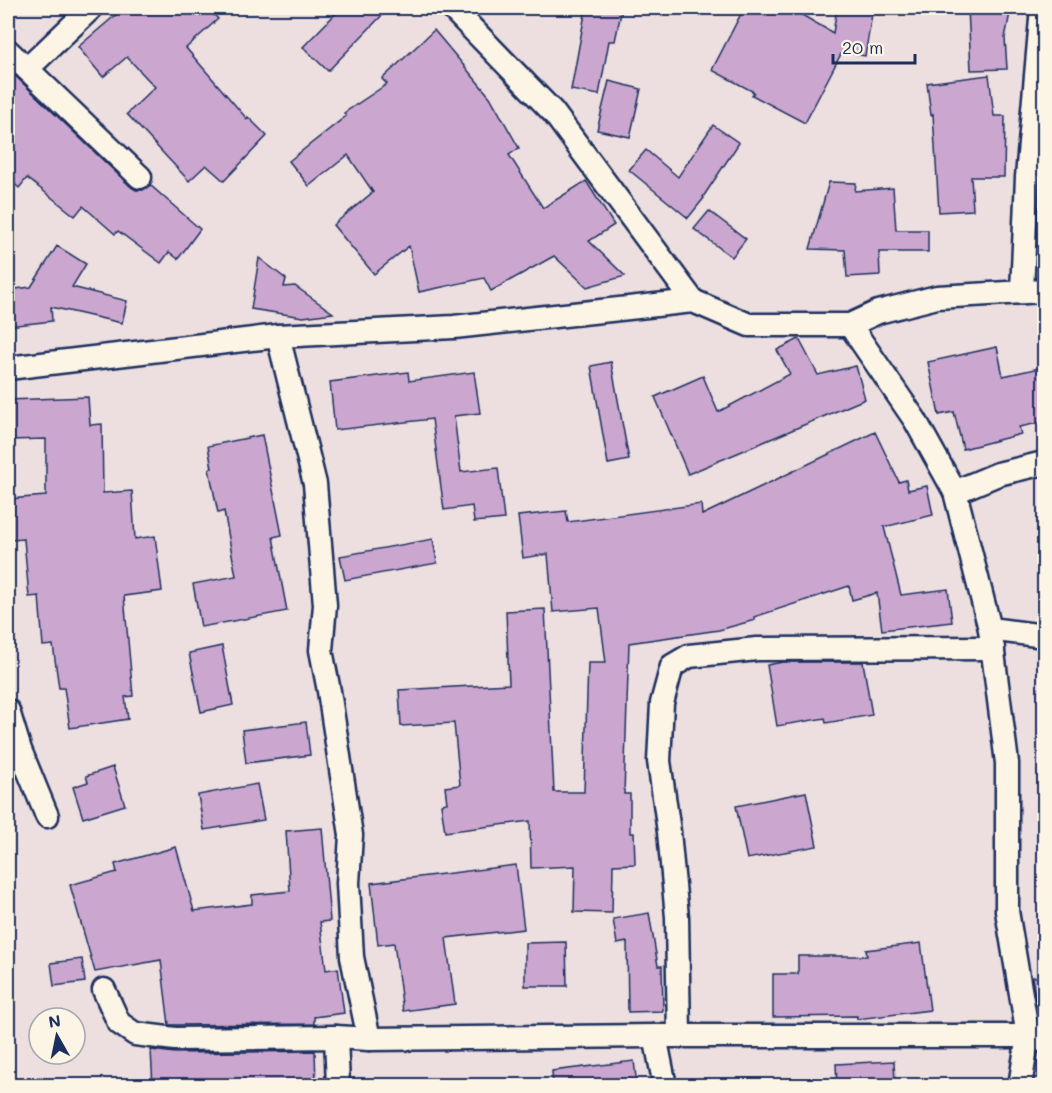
<svg xmlns="http://www.w3.org/2000/svg" width="1052" height="1093" font-family="Mali,sans-serif">
<style>
.building{fill:#cba7d0;stroke:#1b2f5e;stroke-width:1.5}
.lines{fill:none;stroke-linecap:round;stroke-linejoin:round}
.street-casing{stroke:#1b2f5e;stroke-width:27}
.street{stroke:#fcf5e5;stroke-width:22}
</style>
<rect width="100%" height="100%" fill="#eddedf"/>
<filter id="ink" filterUnits="userSpaceOnUse"><feTurbulence type="fractalNoise" baseFrequency=".0167" numOctaves="2"/><feDisplacementMap in="SourceGraphic" scale="12" xChannelSelector="R" yChannelSelector="G"/><feConvolveMatrix kernelMatrix="1 2 1 2 8 2 1 2 1" color-interpolation-filters="sRGB"/></filter>
<g filter="url(#ink)">
<g class="building">
<path d="M124,8H208L218,19L186,48L247,119L248,117L267,136L224,181L206,165L189,181L127,114L155,87L127,57L103,77L78,47Z"/>
<path d="M341,8H389L328,71L303,47Z"/>
<path d="M586,8H622L615,41H609L599,95L571,90Z"/>
<path d="M744,8H790L833,33L837,8H873L865,56L842,52L805,123L752,95L754,92L712,70Z"/>
<path d="M968,8H1011L1005,38L1007,69L971,70Z"/>
<path d="M434,30L490,97L519,148L509,155L543,208L586,181L614,225L589,241L625,276L587,287L554,256L491,291L484,278L419,292L409,246L374,274L333,225L373,192L348,155L309,186L289,161L346,116L344,113L387,84L382,79Z"/>
<path d="M8,69L131,187L136,190H143L150,185L200,229L178,259L169,252L161,263L118,231L115,234L83,206L75,216L27,178L19,188L8,178Z"/>
<path d="M989,75L994,116H1005L1004,177H971L973,210L939,212L933,114L931,115L927,83Z"/>
<path d="M609,81L641,89L630,137L597,130Z"/>
<path d="M713,125L739,143L703,197L704,198L688,218L629,170L646,150L678,177Z"/>
<path d="M829,182L856,183L855,191L893,188L896,230H928V252H879L880,275L847,277L845,250L810,249Z"/>
<path d="M709,211L746,239L732,257L694,229Z"/>
<path d="M57,246L86,264L72,287L127,301L122,323L51,307L52,321L8,326V290L31,287Z"/>
<path d="M259,258L286,279L284,287L295,286L333,313L303,317L251,309Z"/>
<path d="M799,339L818,375L856,366L865,399L688,474L655,397L703,376L718,412L790,374L777,350Z"/>
<path d="M997,347L1003,376L1044,367V422L1019,427L1021,434L963,449L954,412L939,415L928,362Z"/>
<path d="M611,362L629,460L608,464L591,366Z"/>
<path d="M408,372L409,381L474,372L480,413L454,416L461,472L498,468L504,519L474,522L472,506L444,510L432,419L335,430L330,382Z"/>
<path d="M88,397L90,425L102,424L103,493L132,491L135,539L155,536L162,591L124,596L133,696L125,697L128,719L70,728L64,688H59L53,645L43,646L39,596L29,597L24,539L11,540L8,499L46,496V439L8,440V400Z"/>
<path d="M875,432L899,482L906,480L908,490L927,486L933,515L884,527L901,595L948,589L952,622L882,630L877,593L852,600L849,586L754,617L755,620L719,630L629,643L624,794H630V833H634L635,864L613,865L612,913L574,912L575,866L531,868L530,821L445,832L441,804L447,803L445,787L460,785L454,723L401,726L399,690L509,684L506,611L545,609L554,792H584L588,663H606L599,608L553,612L548,554L523,558L518,516L566,511L568,522L701,504L702,515Z"/>
<path d="M262,435L282,535L273,537L287,611L201,627L193,584L236,576L224,511L218,513L209,469L212,468L208,446Z"/>
<path d="M433,539L437,563L345,580L340,556Z"/>
<path d="M222,646L233,705L201,712L189,653Z"/>
<path d="M783,662H863L872,715L826,723L825,718L777,726L767,665Z"/>
<path d="M306,722L310,755L246,763L242,730Z"/>
<path d="M113,767L125,805L83,818L73,787L88,782L86,776Z"/>
<path d="M257,784L264,820L204,830L198,795Z"/>
<path d="M806,792L817,846L747,859L736,806Z"/>
<path d="M322,828L330,921L320,922L326,970L338,968L344,1013L314,1017V1024L169,1025L161,960L95,972L70,885L117,872L115,864L176,847L194,911L252,904V895L290,891L286,831Z"/>
<path d="M516,865L524,929L446,938L455,1004L403,1011L394,943L378,945L371,883Z"/>
<path d="M649,913L658,966H662L663,1011L628,1012L627,942L617,944L613,919Z"/>
<path d="M566,942L567,986H525V943Z"/>
<path d="M921,943L930,1010L857,1019V1016L773,1017V974H798V956H867L866,950Z"/>
<path d="M82,959L85,982L54,986L51,963Z"/>
<path d="M1032,977H1044V1027L1040,1026Z"/>
<path d="M151,1050L175,1053L315,1051L316,1086H153Z"/>
<path d="M634,1061L637,1086H553L552,1071Z"/>
<path d="M894,1061L895,1086H837L836,1064Z"/>
</g>
<g class="lines">
<defs>
<g id="street">
<path d="M452,8L553,112L693,301"/>
<path d="M8,51L27,69L91,8"/>
<path d="M27,69L140,177"/>
<path d="M1022,292L1027,177L1042,8"/>
<path d="M850,325L915,420L955,492L990,629L1007,763V911L1028,1036L1020,1086"/>
<path d="M278,336L315,484L325,605L321,650L329,691L351,835L348,883L352,957L369,1039"/>
<path d="M8,368L278,336L454,327L693,301L749,325H850L878,312L937,297L1044,291"/>
<path d="M955,492L998,474L1044,463"/>
<path d="M990,629L1044,636"/>
<path d="M8,711L20,750L47,816"/>
<path d="M104,990L119,1023L135,1034L175,1039L336,1037L369,1039L655,1036H1028L1044,1041"/>
<path d="M655,1036L665,1086"/>
<path d="M679,1036L677,917L669,832L659,761L662,703L672,666L689,656L757,649L993,648"/>
<path d="M336,1037L338,1086"/>
</g>
</defs>
<use href="#street" class="street-casing"/>
<use href="#street" class="street"/>
</g>
</g>
<rect width="1052" height="1093" fill="none" stroke="#fcf5e5" stroke-width="30"/>
<rect x="15" y="15" width="1022" height="1063" fill="none" stroke="#1b2f5e" stroke-width="2" filter="url(#ink)"/>
<g transform="translate(57 1036) rotate(351)"><circle r="28" fill="#fcf5e5" stroke="#a2a6af" stroke-width="1.5"/>
<path d="M0-4.5L10 22L0 15L-10 22Z" fill="#1b2f5e"/>
<text y="-9" font-size="16" font-weight="bold" text-anchor="middle" fill="#1b2f5e">N</text>
</g>
<path d="M833 54v9h82v-9" fill="none" stroke="#1b2f5e" stroke-width="3"/>
<text x="842" y="54" font-size="18" fill="#1b2f5e" stroke="#fcf5e5" stroke-width="4.5" paint-order="stroke">20 m</text>
</svg>
